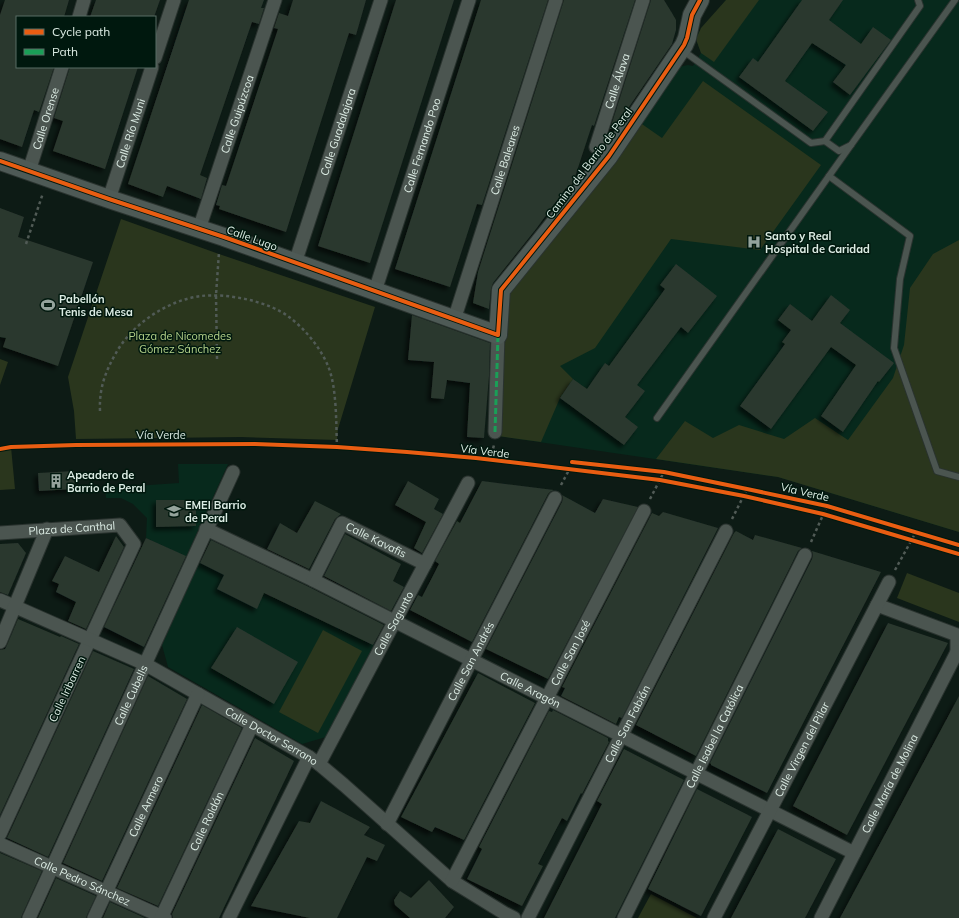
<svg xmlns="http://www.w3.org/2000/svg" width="959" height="918" font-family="Mulish,sans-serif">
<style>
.built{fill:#07291c}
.green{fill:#2a361d}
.building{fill:#2a372e;filter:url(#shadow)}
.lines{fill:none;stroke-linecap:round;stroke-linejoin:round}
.lane-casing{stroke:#2a332f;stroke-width:8}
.street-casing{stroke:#2a332f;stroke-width:15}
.secondary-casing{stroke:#2a332f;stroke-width:20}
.path{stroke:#515b56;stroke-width:2.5;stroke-dasharray:3 3;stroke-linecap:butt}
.lane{stroke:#4b5550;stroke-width:6}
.street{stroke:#4b5550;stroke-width:13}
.secondary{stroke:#4e5a56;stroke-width:18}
.quiet{stroke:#1a9f57;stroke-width:3;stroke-dasharray:6 3;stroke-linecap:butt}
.cycleway-casing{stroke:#00180e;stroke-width:6}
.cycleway{stroke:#e95d12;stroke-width:4}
.labels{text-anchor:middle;stroke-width:3;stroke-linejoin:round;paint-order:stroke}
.street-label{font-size:11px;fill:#dcece4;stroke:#00180e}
.poi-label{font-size:11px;font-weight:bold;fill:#dcece4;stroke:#00180e;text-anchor:start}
.park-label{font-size:11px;fill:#b5d28a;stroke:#00180e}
</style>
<defs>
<filter id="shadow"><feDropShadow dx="-3.5" dy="3.5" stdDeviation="2" flood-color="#0009"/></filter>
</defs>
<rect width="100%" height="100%" fill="#0d1b15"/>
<g class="built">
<path d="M726,0H959V532L778,477L498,436L508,296L679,67L688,65L693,66L701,53L697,42V37L699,32Z"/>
<path d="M178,464H228L186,557L146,538L147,518L133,504L121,498H106L105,488L179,483Z"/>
<path d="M199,563L374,645L326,737L302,744L168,667L162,645Z"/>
</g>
<g class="green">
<path d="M726,0H759L714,62L701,53L697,42V37L701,28Z"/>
<path d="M703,81L821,165L760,250L671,239L595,348L560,366L573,379L560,398L541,442L498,436L508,296L639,122L662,138Z"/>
<path d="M121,219L219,254L375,307L338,429L337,440L241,437L76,439L74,411L68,377Z"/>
<path d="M959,240V532L778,477L656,459L685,421L713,438L739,425L784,439L815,418L848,440L893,378L904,345L910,288L933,254Z"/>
<path d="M0,359L8,362L0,385Z"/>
<path d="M11,447L15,489L0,490V449Z"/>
<path d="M907,573L959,593V622L897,598Z"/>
<path d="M323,630L362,651L318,733L279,712Z"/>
<path d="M651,894L697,918H638Z"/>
</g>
<g class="building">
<path d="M5,0H69L64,17H17V67H54L39,112L34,110L22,147L0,139V15Z"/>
<path d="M96,0H160L154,17H90Z"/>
<path d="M189,0H264L261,8H264L259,24L252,22L200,175L207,178L201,199L167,186L163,197L128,184Z"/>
<path d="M293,0H366L356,35L349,33L286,232L219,209L220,206L216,205L222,185L226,186L278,29L274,28L279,13L288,16Z"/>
<path d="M396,0H454L370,263L318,246Z"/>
<path d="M481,0H548L482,205L477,204L450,287L395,269Z"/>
<path d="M564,0H635L594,126L592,125L573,183L569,189L566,188L536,229L493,283L491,289L489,309L473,303L478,272Z"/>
<path d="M651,0H664L672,13L676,20V30L672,44L614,129H610Z"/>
<path d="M802,0H843L829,20L861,44L873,27L891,40L850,95L833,82L846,65L812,43L785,81L828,112L813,131L739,77L753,58L758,62Z"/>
<path d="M70,67H138L105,169L53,151L63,121L54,118Z"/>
<path d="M0,208L24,217L18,237L93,262L58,366L3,347L6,338L0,337Z"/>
<path d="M676,264L717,296L688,333L681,327L637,385L645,391L625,417L638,427L624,445L560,398L573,379L587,389L605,363L609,366L665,289L660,285Z"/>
<path d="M831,295L850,310L840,323L894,363L879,382L878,381L843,432L821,416L856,365L831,347L771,429L740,406L785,344L782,342L791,330L778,320L790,304L812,321Z"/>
<path d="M412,315L490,343L489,376L484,438L467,437L470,383L447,380L444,399L431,398L434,362L408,360Z"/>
<path d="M74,471L75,489L39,491L38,473Z"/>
<path d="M408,481L439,499L434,509L443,514L422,553L414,548L426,522L395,505Z"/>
<path d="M482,481L554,490L550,492L548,494L472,642L410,610L418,595L422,597L439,564L435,561L457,521L460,523Z"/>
<path d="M562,495L595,513L603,499L638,507L548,679L486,649L562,502L563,498Z"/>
<path d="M156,500H196V526L156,527Z"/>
<path d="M315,501L341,514L335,519L309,569L267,549L280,523L297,533Z"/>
<path d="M663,512L718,528L622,718L619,717L616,724L561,696L565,688L562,687L652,513L659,516Z"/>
<path d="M736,531L753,540L755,535L802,548L798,551L696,756L636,725L734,533Z"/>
<path d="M345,534L401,564L393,581L404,587L391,611L324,576Z"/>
<path d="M116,536L124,547L86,629L68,621L76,602L56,592L59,584L52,581L65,556L99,572Z"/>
<path d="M146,538L186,556L144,647L104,627Z"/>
<path d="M211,540L309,587L384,625L373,645L264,593L257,609L217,589L224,575L200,563Z"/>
<path d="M18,543L26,553L8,595L0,592V544Z"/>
<path d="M812,551L881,572L767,793L711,765V764L710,763L812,559L813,555Z"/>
<path d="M18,619L60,637L61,636L79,644L0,815V650L5,649L7,645Z"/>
<path d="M888,623L948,643L847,835L793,806Z"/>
<path d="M237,627L298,662L274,704L211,668Z"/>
<path d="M93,651L134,669L48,857L7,838Z"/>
<path d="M478,673L535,703L464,840L435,827L432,832L401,817Z"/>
<path d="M148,676L187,699L102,881L63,863Z"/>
<path d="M959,696V918H840L890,825Z"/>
<path d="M202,705L242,728L158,906L117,888Z"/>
<path d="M553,710L608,738V741L609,742L582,794L581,793L567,821L562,818L538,864L543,866L522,906L467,879L482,849L479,847L549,711L552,712Z"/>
<path d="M255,738L294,761L219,918H173L172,914Z"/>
<path d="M624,749L684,780L615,918H544L602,804L597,801Z"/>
<path d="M697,789L752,817L701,916L648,889Z"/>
<path d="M321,801L370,827L364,835L385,845L377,861L367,857L337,918H310L251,906L299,821L310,823Z"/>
<path d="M778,829L836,859L805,918H731Z"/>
<path d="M0,853L42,871L22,915L21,918H0Z"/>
<path d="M56,878L96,896L87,915L86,918H38Z"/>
<path d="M429,880L454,907L445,918H410L395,905L394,900L400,891L411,898Z"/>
<path d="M110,902L145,918H103Z"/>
</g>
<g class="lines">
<defs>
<g id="lane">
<path d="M682,50L811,143L825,141L920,6L918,0"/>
<path d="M825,141L839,151L851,145L955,0"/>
<path d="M829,176L910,236L900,279L894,348L937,471L959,477"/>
<path d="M657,418L851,145"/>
</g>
<g id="street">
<path d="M79,17L84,0"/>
<path d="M155,58L174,0"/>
<path id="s1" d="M609,156L596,147L643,0"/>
<path id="s2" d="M29,171L62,67"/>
<path id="s3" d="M109,199L152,67"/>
<path id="s4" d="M199,229L275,0"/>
<path id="s5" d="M295,263L381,0"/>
<path id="s6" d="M375,291L469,0"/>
<path id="s7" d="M454,320L556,0"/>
<path d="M495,432L498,335"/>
<path id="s8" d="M206,529L313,580L854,853"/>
<path id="s9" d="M0,533L120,525L134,544L0,834"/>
<path id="s10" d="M313,580L342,523L425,564"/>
<path id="s11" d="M0,600L145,664L309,757L319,764L344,785L452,881L504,913L514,918"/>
<path d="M877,605L957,635V652"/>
<path d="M0,642L47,529"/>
<path id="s12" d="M319,764L468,483"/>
<path id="s13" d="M387,824L555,498"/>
<path id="s14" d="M0,844L165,918"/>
<path id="s15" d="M452,881L644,511"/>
<path id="s16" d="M29,918L233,472"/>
<path id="s17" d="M94,918L198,694"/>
<path id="s18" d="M161,918L252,725"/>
<path d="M229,918L309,757"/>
<path id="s19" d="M528,918L726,531"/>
<path id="s20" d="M624,918L805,555"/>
<path id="s21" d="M714,918L889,582"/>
<path id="s22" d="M821,918L957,652L959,653"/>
</g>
<path id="secondary" d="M0,161L109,199L224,237L498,335L501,290L609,156L684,45L687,38L692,15L700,0"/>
</defs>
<use href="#lane" class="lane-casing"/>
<use href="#street" class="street-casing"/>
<use href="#secondary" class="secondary-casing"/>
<g class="path">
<path d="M26,244L43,193"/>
<path d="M217,359L216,295L219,252"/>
<path d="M100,411C99,389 105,372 116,353C132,324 168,300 201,296C227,293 268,301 289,317C305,329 320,347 328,366C337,387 336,424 337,447"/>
<path d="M490,460L494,445"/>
<path d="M572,462L664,472L747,489L827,506L959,545"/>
<path d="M561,485L569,470"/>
<path d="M650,499L664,472"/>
<path d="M732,519L747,489"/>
<path d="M811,542L827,506"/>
<path d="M895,570L916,532"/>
</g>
<use href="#lane" class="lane"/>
<use href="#street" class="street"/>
<use href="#secondary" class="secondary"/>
<path class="quiet" d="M495,432L498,335"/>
<defs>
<g id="cycleway">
<path d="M0,161L109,199L224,237L498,335L501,290L609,156L684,45L687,38L692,15L700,0"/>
<path d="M0,449L11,447L76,445L255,444L337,447L407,452L476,458L660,480L744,496L823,514L959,554"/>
<path d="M572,462L664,472L747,489L827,506L959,545"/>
</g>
</defs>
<use href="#cycleway" class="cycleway-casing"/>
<use href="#cycleway" class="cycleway"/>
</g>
<defs>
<symbol id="hospital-bare" viewBox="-9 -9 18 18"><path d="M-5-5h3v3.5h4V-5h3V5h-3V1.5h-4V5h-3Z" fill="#94a39c" stroke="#00180e" stroke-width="2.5" paint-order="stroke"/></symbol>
<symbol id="stadium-bare" viewBox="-9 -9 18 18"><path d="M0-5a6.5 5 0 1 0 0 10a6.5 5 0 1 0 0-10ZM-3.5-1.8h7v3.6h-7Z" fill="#94a39c" stroke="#00180e" stroke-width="2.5" paint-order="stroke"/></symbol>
<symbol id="building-bare" viewBox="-9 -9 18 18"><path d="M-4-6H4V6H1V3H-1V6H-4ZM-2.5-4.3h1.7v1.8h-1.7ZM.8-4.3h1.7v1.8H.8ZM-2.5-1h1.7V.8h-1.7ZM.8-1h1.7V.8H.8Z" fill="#94a39c" stroke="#00180e" stroke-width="2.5" paint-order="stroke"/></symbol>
<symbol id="school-bare" viewBox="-9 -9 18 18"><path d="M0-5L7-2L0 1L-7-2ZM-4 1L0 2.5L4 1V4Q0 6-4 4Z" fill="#94a39c" stroke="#00180e" stroke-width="2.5" paint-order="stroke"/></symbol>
</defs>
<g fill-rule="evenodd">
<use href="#hospital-bare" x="744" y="232" width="20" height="20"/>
<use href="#stadium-bare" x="38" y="295" width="20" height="20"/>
<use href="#building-bare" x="46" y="471" width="20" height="20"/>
<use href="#school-bare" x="164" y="501" width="20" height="20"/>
</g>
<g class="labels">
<g class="street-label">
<text dy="4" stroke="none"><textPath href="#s1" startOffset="85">Calle Álava</textPath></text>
<text dy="4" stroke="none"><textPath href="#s4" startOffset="121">Calle Guipúzcoa</textPath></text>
<text dy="4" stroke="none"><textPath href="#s2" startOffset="55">Calle Orense</textPath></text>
<text dy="4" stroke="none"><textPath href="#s5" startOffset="138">Calle Guadalajara</textPath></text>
<text dy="4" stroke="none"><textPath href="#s3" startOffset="69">Calle Río Muni</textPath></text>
<text dy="4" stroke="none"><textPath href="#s6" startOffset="153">Calle Fernando Poo</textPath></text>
<text dy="4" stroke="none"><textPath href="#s7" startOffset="168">Calle Baleares</textPath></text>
<text transform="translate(589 163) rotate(-53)" y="4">Camino del Barrio de Peral</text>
<text transform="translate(252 238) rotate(20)" y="4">Calle Lugo</text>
<text x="161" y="439">Vía Verde</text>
<text transform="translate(485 451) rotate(7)" y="4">Vía Verde</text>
<text transform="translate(805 492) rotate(13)" y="4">Vía Verde</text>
<text dy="4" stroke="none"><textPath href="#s9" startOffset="72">Plaza de Canthal</textPath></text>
<text dy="4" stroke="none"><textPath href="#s10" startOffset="102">Calle Kavafis</textPath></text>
<text dy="4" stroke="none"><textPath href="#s12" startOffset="159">Calle Sagunto</textPath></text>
<text dy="4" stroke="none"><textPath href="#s15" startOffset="257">Calle San José</textPath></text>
<text dy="4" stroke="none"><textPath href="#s13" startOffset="183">Calle San Andrés</textPath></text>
<text transform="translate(67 689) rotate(-65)" y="4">Calle Iribarren</text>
<text dy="4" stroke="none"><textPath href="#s8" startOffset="362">Calle Aragón</textPath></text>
<text dy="4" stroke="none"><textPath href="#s16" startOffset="245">Calle Cubells</textPath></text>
<text dy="4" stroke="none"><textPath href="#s19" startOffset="218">Calle San Fabián</textPath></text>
<text dy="4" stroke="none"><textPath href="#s11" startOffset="304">Calle Doctor Serrano</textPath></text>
<text dy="4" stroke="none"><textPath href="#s20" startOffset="203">Calle Isabel la Católica</textPath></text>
<text dy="4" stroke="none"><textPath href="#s21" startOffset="190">Calle Virgen del Pilar</textPath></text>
<text dy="4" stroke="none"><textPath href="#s22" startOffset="151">Calle María de Molina</textPath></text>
<text dy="4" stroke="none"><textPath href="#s17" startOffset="123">Calle Armero</textPath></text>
<text dy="4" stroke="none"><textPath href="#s18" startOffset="107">Calle Roldán</textPath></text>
<text dy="4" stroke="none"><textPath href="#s14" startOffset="90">Calle Pedro Sánchez</textPath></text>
</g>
<g class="poi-label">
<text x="765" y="240">Santo y Real<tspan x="765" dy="13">Hospital de Caridad</tspan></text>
<text x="59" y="303">Pabellón<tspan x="59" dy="13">Tenis de Mesa</tspan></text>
<text x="67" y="479">Apeadero de<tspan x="67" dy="13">Barrio de Peral</tspan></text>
<text x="185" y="509">EMEI Barrio<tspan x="185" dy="13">de Peral</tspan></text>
</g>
<g class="park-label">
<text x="180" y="340">Plaza de Nicomedes<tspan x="180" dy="13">Gómez Sánchez</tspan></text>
</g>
</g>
<rect x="16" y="16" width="140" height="52" fill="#00180e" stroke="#586d64"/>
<rect x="24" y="29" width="20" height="6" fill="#e95d12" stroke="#586d64"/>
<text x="52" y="36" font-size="12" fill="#dcece4">Cycle path</text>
<rect x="24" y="49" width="20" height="6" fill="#1a9f57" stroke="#586d64"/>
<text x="52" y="56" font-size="12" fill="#dcece4">Path</text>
</svg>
